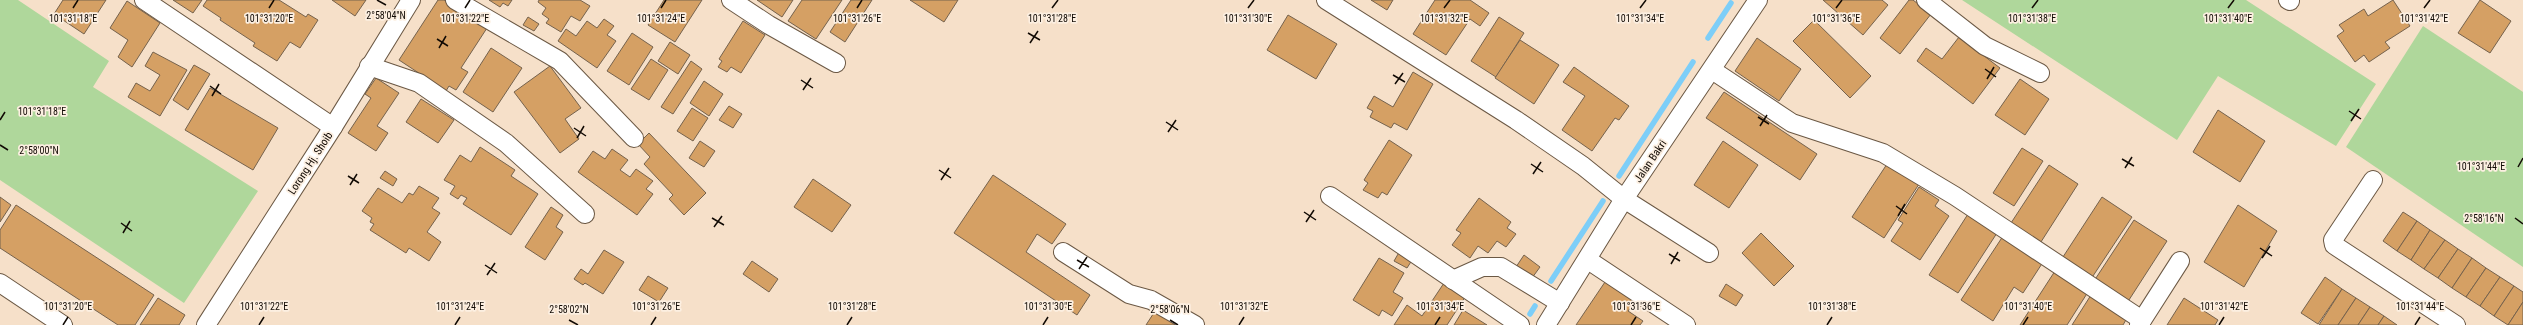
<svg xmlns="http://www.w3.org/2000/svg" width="2523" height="325" font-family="'Roboto Condensed',sans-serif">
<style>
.green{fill:#afd79b}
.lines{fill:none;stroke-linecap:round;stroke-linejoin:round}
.stream{stroke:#7dcef8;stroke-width:5.5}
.building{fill:#d5a064;stroke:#75624d}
.minor-casing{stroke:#6b5844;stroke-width:20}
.minor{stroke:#fff;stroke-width:18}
.ticks{fill:none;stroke:#110a04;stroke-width:1.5}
.labels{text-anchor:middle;stroke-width:3.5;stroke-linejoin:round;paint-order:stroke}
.street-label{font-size:11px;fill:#110a04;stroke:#fcefe1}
.ticks-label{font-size:10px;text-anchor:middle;fill:#110a04;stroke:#fcefe1;stroke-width:3.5;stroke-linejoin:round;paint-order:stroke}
</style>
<rect width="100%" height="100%" fill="#f6e0c9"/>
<g class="green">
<path d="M0,0H18L109,61L93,87L258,191L184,303L0,180Z"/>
<path d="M1962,0H2246L2376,84L2336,146L2218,76L2177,140Z"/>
<path d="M2423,26L2523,92V267L2346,147Z"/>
</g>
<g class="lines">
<g class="stream">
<path d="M1708,38L1731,3"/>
<path d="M1619,176L1693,62"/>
<path d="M1551,281L1603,201"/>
<path d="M1530,314L1535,306"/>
</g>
</g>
<g class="building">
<path d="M63,0H106L84,34L54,14Z"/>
<path d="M173,0H202L193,13Z"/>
<path d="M207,0H279L306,17L308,14L318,20L300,48L290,42L277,61L253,46L255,43L220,20L221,18L203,6Z"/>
<path d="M332,0H366L355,16Z"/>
<path d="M438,0H444L487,28L461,68L468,72L456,90L449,86L446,91L399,60Z"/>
<path d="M489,0H512L508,6L503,3L500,7Z"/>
<path d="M539,0H580L590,6L580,21L571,16L561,32L546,23L549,19L542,14L546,8L538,2Z"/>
<path d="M664,0H702L675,42L648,25Z"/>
<path d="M757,0H793L782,17Z"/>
<path d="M802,0H842L816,39L788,21Z"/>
<path d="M851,0H872L845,42L830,32Z"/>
<path d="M910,0H958L944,22Z"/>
<path d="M1371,0H1393L1387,10Z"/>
<path d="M1435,0H1470L1489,13L1480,26L1470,19L1446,55L1413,34Z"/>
<path d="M1823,0H1882L1888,5L1863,35Z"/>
<path d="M1909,0H1913L1931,14L1900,54L1880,38Z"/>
<path d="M2393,0L2410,26L2385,42L2390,48L2369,62L2364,55L2355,62L2337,36L2344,31L2339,25L2364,9L2368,16Z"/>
<path d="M2480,0L2511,21L2490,53L2458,33Z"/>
<path d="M127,1L160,23L132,67L118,57L128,40L110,28Z"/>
<path d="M1288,15L1337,44L1316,79L1267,50Z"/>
<path d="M528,17L539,24L534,31L523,25Z"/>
<path d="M1499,17L1524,33L1496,77L1471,61Z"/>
<path d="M604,19L614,26L607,35L616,41L597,68L558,41L566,29L576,36L587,21L597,28Z"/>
<path d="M1814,20L1871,76L1850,98L1793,41Z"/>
<path d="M743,21L765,35L741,73L731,67L727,72L718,67L722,61L719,59Z"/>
<path d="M632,33L653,47L629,85L607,71Z"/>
<path d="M1959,37L2000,68L1973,104L1917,61L1926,48L1942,59Z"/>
<path d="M1757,38L1801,69L1779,101L1735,71Z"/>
<path d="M1520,40L1559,65L1534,104L1495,78Z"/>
<path d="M670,42L690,55L678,74L658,61Z"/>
<path d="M491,48L522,68L493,112L463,92Z"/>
<path d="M153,52L187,70L160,116L128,97L136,83L150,91L160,75L145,66Z"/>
<path d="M651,59L668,70L649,100L631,89Z"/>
<path d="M691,61L702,69L673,114L661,107Z"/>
<path d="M194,65L210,74L188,110L173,100Z"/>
<path d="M550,66L581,108L565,119L579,139L560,153L514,92Z"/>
<path d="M1574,67L1629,106L1619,120L1615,118L1592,151L1562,130L1585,96L1563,82Z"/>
<path d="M1413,72L1433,84L1407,130L1394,123L1391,128L1370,117L1373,111L1367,108L1374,96L1393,107Z"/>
<path d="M376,78L399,93L377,126L388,133L376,151L348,133L371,98L365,94Z"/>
<path d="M2020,79L2049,99L2025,135L1995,115Z"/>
<path d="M704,81L723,94L709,116L690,103Z"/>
<path d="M210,88L278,128L253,170L185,130Z"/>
<path d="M1724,92L1817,154L1800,180L1706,118Z"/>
<path d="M421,99L454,120L438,143L406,122Z"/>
<path d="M729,106L742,114L733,128L719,120Z"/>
<path d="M692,108L708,118L693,141L677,131Z"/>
<path d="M2218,110L2265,141L2240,182L2193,152Z"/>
<path d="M649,133L706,193L684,215L669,199L673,195L644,164L650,157L638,144Z"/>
<path d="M1389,140L1412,155L1387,195L1382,192L1378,198L1363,190L1368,183L1364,180Z"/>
<path d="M700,141L715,151L704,167L689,158Z"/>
<path d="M1723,141L1758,165L1729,208L1694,185Z"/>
<path d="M480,147L515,170L511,176L538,194L511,235L463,204L467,198L461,195L458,199L450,194L455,186L444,180L460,155L471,162Z"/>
<path d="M2022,148L2043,161L2014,206L1993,193Z"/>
<path d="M612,149L628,160L620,170L630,177L636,169L653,181L646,189L653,194L637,215L578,172L593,151L605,159Z"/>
<path d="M1889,161L1921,181L1884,238L1852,217Z"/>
<path d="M2049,165L2078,184L2039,245L2009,226Z"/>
<path d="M385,171L397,179L393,186L380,178Z"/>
<path d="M993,175L1066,224L1052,244L1037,234L1026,252L1090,295L1077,315L954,233Z"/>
<path d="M813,179L851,205L832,232L794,207Z"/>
<path d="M419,186L439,198L432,208L440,213L427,232L441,242L429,261L409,248L406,253L370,230L374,224L370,222L372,218L362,211L378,188L402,203L409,193L413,195Z"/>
<path d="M1919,187L1939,200L1935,206L1949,216L1920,260L1891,241L1903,223L1898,220Z"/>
<path d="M0,197L11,205L0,222Z"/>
<path d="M2102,197L2132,217L2091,279L2061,260Z"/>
<path d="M1479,198L1511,222L1507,228L1516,234L1506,247L1497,241L1488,253L1478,246L1470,258L1452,245L1461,233L1456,230Z"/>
<path d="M16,205L154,295L135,325H118L0,248V230Z"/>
<path d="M2238,205L2277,231L2244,287L2204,262Z"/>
<path d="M551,207L563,215L556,227L563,232L545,260L525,247Z"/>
<path d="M2403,212L2417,221L2397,251L2383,241Z"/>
<path d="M1968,214L1997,233L1958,293L1929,275Z"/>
<path d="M2134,220L2167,241L2127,303L2094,281Z"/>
<path d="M2417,221L2430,230L2411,260L2397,251Z"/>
<path d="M2430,230L2445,240L2424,269L2411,260Z"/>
<path d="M1761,233L1794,266L1774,286L1742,253Z"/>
<path d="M2005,233L2045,259L2023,293L2014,287L1993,321L1961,300Z"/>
<path d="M2445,240L2458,249L2438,278L2424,269Z"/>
<path d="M1401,249L1414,257L1407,268L1394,261Z"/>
<path d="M2458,249L2472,258L2452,288L2438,278Z"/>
<path d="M604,250L624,262L603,294L585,283L583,285L574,279L581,269L588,274Z"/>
<path d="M1524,255L1540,267L1532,278L1516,267Z"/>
<path d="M1379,258L1404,273L1393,292L1403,298L1392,316L1382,310L1379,316L1353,300Z"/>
<path d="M2472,258L2486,268L2466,297L2452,288Z"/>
<path d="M752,261L778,279L769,292L743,274Z"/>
<path d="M2486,268L2500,277L2480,306L2466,297Z"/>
<path d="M2055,271L2088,292L2067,325H2020Z"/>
<path d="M648,276L668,288L659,302L639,290Z"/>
<path d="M2325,277L2342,289L2318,324L2301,313Z"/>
<path d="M2500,277L2514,286L2494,316L2480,306Z"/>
<path d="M1446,280L1467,294L1447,325H1394L1407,305L1422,316Z"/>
<path d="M1605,282L1635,302L1628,311L1643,321L1640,325H1576Z"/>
<path d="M1726,284L1743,295L1736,306L1719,296Z"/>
<path d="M2514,286L2523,292V302L2508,325L2494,316Z"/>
<path d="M2342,289L2356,298L2338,325H2319Z"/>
<path d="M2091,295L2127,318L2123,325H2072Z"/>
<path d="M158,298L185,315L179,325H140Z"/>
<path d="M2184,298L2218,320L2215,325H2167Z"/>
<path d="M2356,298L2370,307L2358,325H2338Z"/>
<path d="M2523,302V325H2508Z"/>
<path d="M2370,307L2384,316L2378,325H2358Z"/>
<path d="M1157,308L1183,325H1146Z"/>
<path d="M1463,310L1487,325H1454Z"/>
<path d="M2384,316L2397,325H2378Z"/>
</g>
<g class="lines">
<defs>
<g id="minor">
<path d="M144,0L333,127"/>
<path d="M455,0L560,61L634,138"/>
<path d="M731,0L769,25L836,63"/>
<path d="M1326,0L1516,120L1583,166L1624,199L1709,253"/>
<path d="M1926,0L1985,46L2040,73"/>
<path d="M2288,0L2290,1"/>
<path d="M369,66L419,83L506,143L585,214"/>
<path d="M1712,70L1792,123L1883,153L1955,196L2142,320"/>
<path d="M2373,180L2333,240L2334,245L2456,325"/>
<path d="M1330,196L1520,325"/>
<path d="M1063,252L1129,294L1151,300L1195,325"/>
<path d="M1588,260L1686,325"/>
<path d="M1453,280L1482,267H1501L1560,303"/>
<path d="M0,283L63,325"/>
<path d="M206,325L333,127L411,0"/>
<path d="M1546,325L1624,199L1758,0"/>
<path d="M2139,325L2180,261"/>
</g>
</defs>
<use href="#minor" class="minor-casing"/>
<use href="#minor" class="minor"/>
</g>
<path class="ticks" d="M377,0L386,5M73,8L78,0M269,8L274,0M465,8L470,0M661,8L666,0M857,8L862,0M1052,8L1058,0M1248,8L1254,0M1444,8L1450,0M1640,8L1646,0M1836,8L1842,0M2032,8L2038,0M2228,8L2234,0M2424,8L2430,0M1028,33L1040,40M437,39L448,46M1030,43L1038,31M439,48L446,36M1985,69L1996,77M1393,75L1405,82M1987,79L1994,67M801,80L813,88M1395,84L1403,73M210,86L221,94M803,90L811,78M212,96L219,84M2349,111L2361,119M1758,117L1769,124M0,120L5,112M2351,121L2359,109M1166,122L1178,130M1760,126L1767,115M574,128L586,136M1168,132L1176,120M577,138L584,126M0,145L8,150M2122,159L2134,166M1531,164L1543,172M2518,167L2523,158M2125,168L2132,157M939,170L951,178M1533,174L1541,162M348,176L359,183M941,180L949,168M350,185L357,174M1896,206L1907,214M1304,212L1316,220M1898,216L1905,204M712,218L724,225M2515,218L2523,224M1306,222L1314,210M121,223L132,231M714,227L722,216M123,233L130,221M2260,248L2272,256M1669,254L1680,261M2262,258L2270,246M1077,260L1089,267M1671,264L1678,252M485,265L497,273M1079,269L1087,257M487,275L495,263M569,320L578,325M1170,320L1178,325M63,325L68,317M259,325L264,317M455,325L460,317M651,325L656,317M847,325L852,317M1043,325L1048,317M1239,325L1244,317M1435,325L1440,317M1631,325L1636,317M1827,325L1832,317M2023,325L2028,317M2219,325L2224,317M2415,325L2420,317"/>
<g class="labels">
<g class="street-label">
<text transform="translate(1650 161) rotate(-56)" y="4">Jalan Bakri</text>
<text transform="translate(310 163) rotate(-57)" y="4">Lorong Hj. Shoib</text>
</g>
</g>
<g class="ticks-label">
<text x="386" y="19">2°58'04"N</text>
<text x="857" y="22">101°31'26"E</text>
<text x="73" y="22">101°31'18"E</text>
<text x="269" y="22">101°31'20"E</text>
<text x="465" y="22">101°31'22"E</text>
<text x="661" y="22">101°31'24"E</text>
<text x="1052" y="22">101°31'28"E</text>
<text x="1248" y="22">101°31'30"E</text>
<text x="1444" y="22">101°31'32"E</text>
<text x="1640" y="22">101°31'34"E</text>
<text x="1836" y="22">101°31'36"E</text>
<text x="2032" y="22">101°31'38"E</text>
<text x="2228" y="22">101°31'40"E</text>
<text x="2424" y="22">101°31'42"E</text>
<text x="42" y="115">101°31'18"E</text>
<text x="39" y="154">2°58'00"N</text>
<text x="2481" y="170">101°31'44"E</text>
<text x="2484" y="222">2°58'16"N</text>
<text x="68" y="310">101°31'20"E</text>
<text x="264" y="310">101°31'22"E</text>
<text x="460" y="310">101°31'24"E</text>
<text x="656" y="310">101°31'26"E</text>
<text x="852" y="310">101°31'28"E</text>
<text x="1048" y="310">101°31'30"E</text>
<text x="1244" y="310">101°31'32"E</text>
<text x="1440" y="310">101°31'34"E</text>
<text x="1636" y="310">101°31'36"E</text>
<text x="1832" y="310">101°31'38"E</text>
<text x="2028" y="310">101°31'40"E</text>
<text x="2224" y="310">101°31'42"E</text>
<text x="2420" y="310">101°31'44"E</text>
<text x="569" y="313">2°58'02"N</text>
<text x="1170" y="313">2°58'06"N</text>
</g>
</svg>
